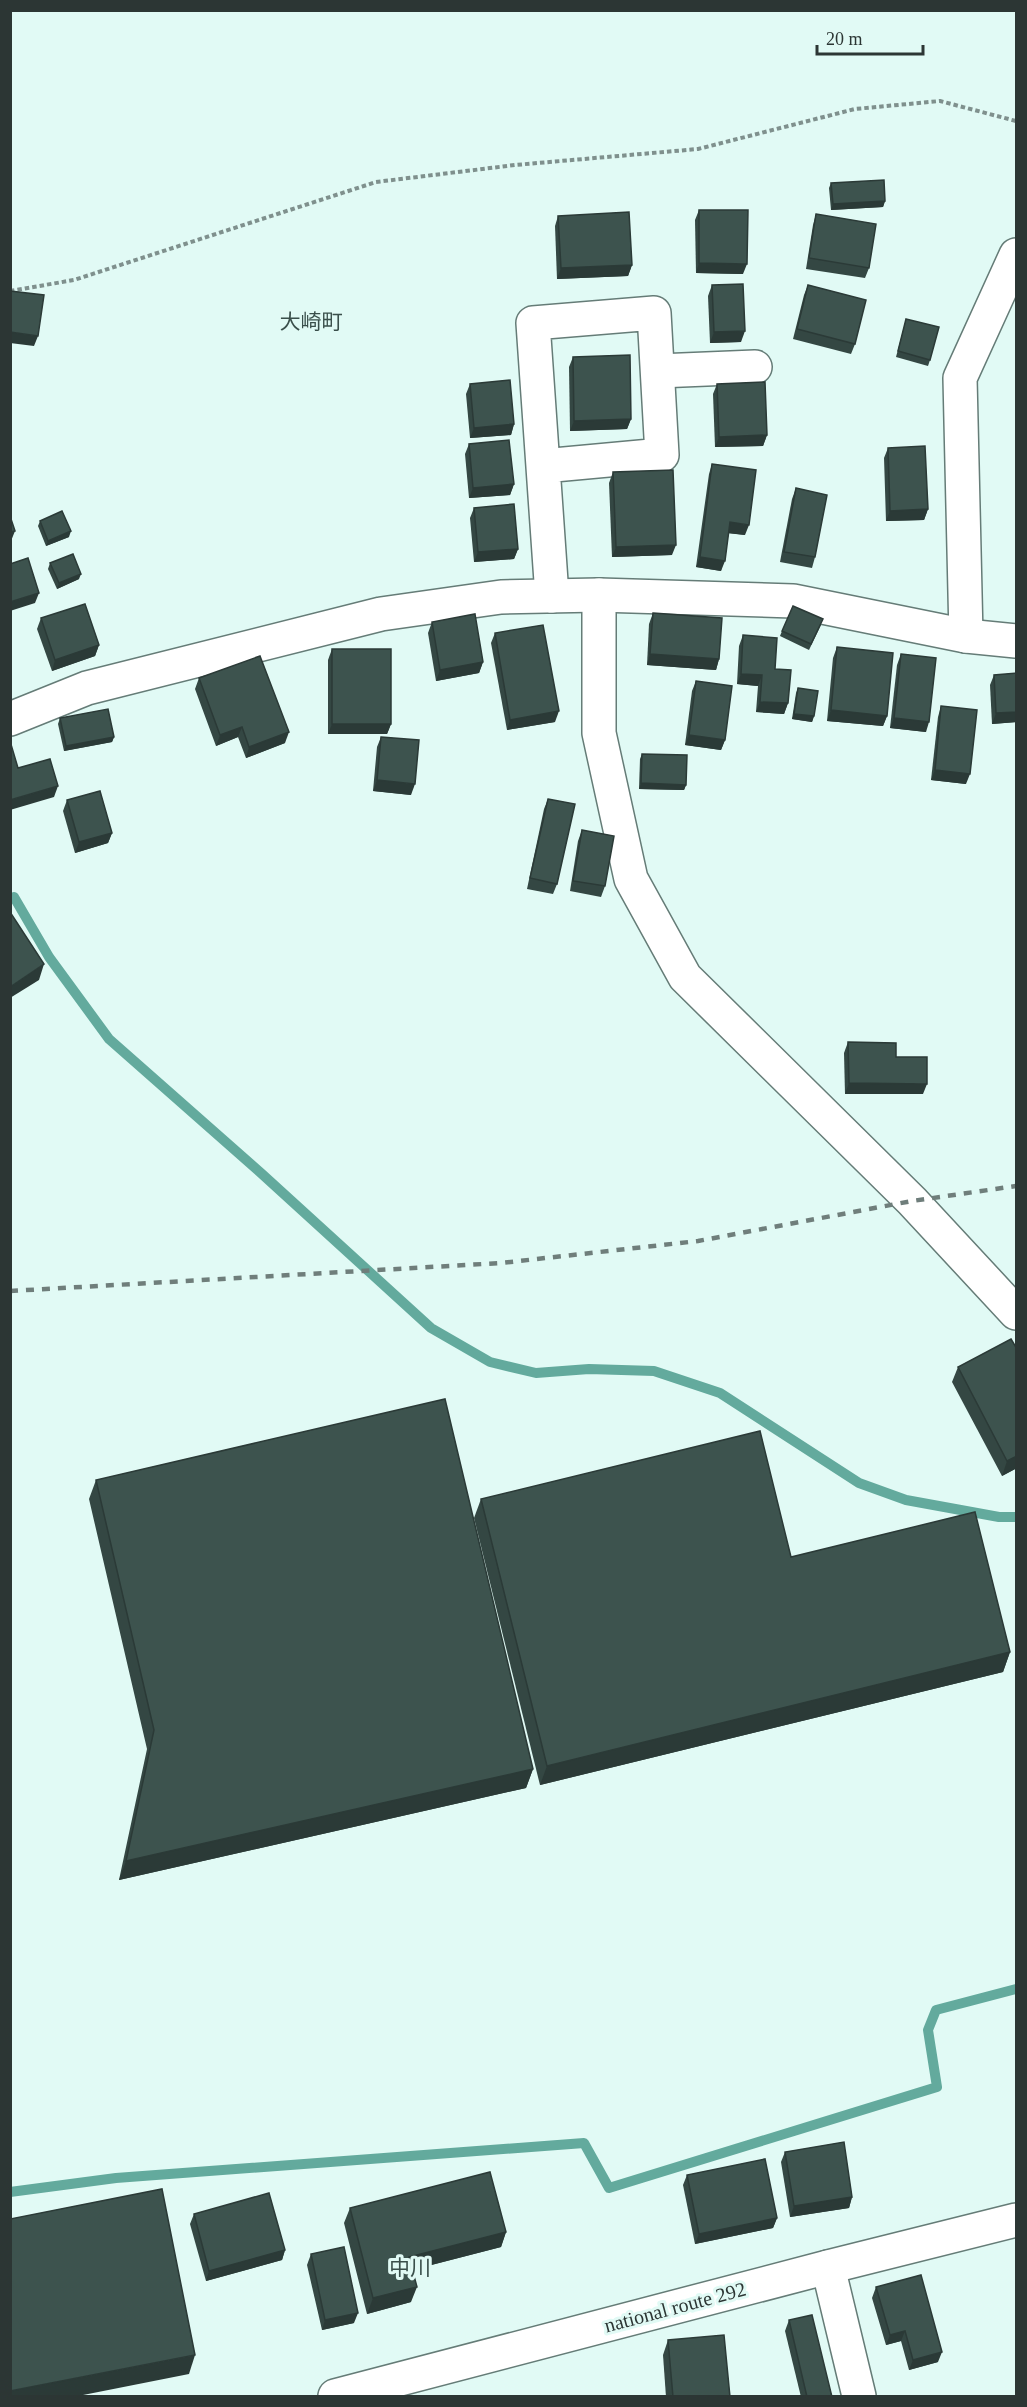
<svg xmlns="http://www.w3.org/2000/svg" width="1027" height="2407" font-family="'Times New Roman','Noto Sans JP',serif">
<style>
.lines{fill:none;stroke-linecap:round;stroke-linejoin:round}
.stream{stroke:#63aa9d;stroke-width:10}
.minor-casing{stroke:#657c77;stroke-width:36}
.highway-casing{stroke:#657c77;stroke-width:36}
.path{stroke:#7f908d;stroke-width:4;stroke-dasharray:4.5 3;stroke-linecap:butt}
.minor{stroke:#fff;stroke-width:33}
.highway{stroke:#fff;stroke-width:33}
.rail{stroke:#6f7e7b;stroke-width:4.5;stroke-dasharray:8 8;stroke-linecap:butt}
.wall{fill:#344743}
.shaded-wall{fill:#2b3a37}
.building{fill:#3d534e;stroke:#2b3a37;stroke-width:1.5}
.labels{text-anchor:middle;stroke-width:6;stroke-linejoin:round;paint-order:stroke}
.street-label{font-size:20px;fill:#2c3634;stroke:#e1faf5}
.neighbourhood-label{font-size:21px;fill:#3a4f4b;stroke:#e1faf5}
</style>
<rect width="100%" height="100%" fill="#e1faf5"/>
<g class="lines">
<g class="stream">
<path d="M14,897L49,957L109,1039L262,1174L431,1328L490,1362L536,1373L589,1369L654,1371L720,1393L859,1483L906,1500L999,1517H1016"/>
<path d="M10,2192L116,2178L584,2143L609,2188L937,2087L928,2030L936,2010L1016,1989"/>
</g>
<defs>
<g id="minor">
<path d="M658,371L755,367"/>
<path d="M543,466L662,455L654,313L533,323L552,596"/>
<path d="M599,595V733L631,879L685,977L912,1201L1016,1313"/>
<path d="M966,636L960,378L1016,255"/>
<path d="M10,719L87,688L381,614L501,597L599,595L793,601L966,636L1016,641"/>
<path d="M828,2267L859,2396"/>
</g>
<path id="highway" d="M335,2396L828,2267L1016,2220"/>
</defs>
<use href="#minor" class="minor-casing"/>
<use href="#highway" class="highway-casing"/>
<path class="path" d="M10,291L74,280L376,182L515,165L698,149L855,109L940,101L1016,121"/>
<use href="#minor" class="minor"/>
<use href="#highway" class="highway"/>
<path class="rail" d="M10,1291L501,1263L698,1241L912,1201L1016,1186"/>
</g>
<g class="wall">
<path d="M831,183L885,201L883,207L831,210L829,188Z"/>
<path d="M699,210L743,274L696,273L695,220Z"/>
<path d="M816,214L869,268L865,278L806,269L813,225Z"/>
<path d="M558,216L632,265L628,276L557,279L555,226Z"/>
<path d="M712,285L741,342L710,343L708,296Z"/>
<path d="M808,285L855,344L851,354L793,339L804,295Z"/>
<path d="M906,319L930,360L928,366L896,357Z"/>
<path d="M573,357L631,419L627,429L570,431L569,367Z"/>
<path d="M470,384L514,424L511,435L470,438L466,394Z"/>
<path d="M717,384L767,435L763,446L715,447L713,394Z"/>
<path d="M469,444L514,484L510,495L469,498L465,454Z"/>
<path d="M888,448L928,509L924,520L886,521L884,458Z"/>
<path d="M712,464L745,535L729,533L721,571L696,567L709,474Z"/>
<path d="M613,472L672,555L612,557L609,483Z"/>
<path d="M796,488L815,557L812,568L780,562L792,499Z"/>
<path d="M474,508L518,549L514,559L474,562L470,518Z"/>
<path d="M40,521L69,537L46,546L38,526Z"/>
<path d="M50,563L79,579L57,589L48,569Z"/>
<path d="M653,613L719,659L716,670L647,665L649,624Z"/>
<path d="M41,618L99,645L95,656L52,671L37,629Z"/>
<path d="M432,622L483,662L479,673L436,681L428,633Z"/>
<path d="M821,625L809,650L780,636L782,631Z"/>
<path d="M495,633L555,722L507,730L491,643Z"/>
<path d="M743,635L775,669L788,703L784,714L756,712L758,686L737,684L739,646Z"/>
<path d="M837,647L887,716L883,726L827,721L833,658Z"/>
<path d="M332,649L391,724L387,734H328V660Z"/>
<path d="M901,654L926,732L890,728L897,665Z"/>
<path d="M1017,673V722L992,724L990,685L994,675Z"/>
<path d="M199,678L285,743L246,758L238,737L216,746L195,689Z"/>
<path d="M696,681L725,740L721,750L685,745L692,691Z"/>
<path d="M798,688L814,716L812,722L792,719L796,693Z"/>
<path d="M941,706L966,784L931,780L938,717Z"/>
<path d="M60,718L114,737L112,742L64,751L58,724Z"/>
<path d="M381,737L411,795L373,791L377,747Z"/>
<path d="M642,754L686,785L684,790L639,789L640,759Z"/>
<path d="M548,799L557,884L553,894L527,889L544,809Z"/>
<path d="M67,800L112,833L108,843L75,853L63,811Z"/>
<path d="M582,830L605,886L601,897L570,891L578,841Z"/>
<path d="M848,1042L896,1057L923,1094H845L844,1053Z"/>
<path d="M1017,1349V1468L1002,1476L952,1382L958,1367Z"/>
<path d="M96,1480L533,1769L526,1788L119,1880L147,1749L89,1499Z"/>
<path d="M481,1499L791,1557L1010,1652L1003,1672L540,1785L474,1518Z"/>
<path d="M785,2152L852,2197L849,2208L790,2217L781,2162Z"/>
<path d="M687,2175L777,2218L773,2228L695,2244L683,2185Z"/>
<path d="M350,2208L506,2232L501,2247L412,2270L411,2302L367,2314L344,2223Z"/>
<path d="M194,2214L285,2250L282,2260L206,2281L190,2224Z"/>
<path d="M311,2254L354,2323L322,2330L307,2265Z"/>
<path d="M876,2287L938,2362L909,2370L901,2341L886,2345L872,2298Z"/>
<path d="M789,2320L832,2397H801L785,2331Z"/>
<path d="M668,2340L730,2397H666L663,2355Z"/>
</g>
<g class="shaded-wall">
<path d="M885,201L883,207L831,210L833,204Z"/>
<path d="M699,263L747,264L743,274L696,273Z"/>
<path d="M632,265L628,276L557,279L561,268Z"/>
<path d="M745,331L741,342L710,343L714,332Z"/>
<path d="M10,332L38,336L34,346L10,343Z"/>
<path d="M631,419L627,429L570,431L574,421Z"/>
<path d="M514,424L511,435L470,438L474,428Z"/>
<path d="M767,435L763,446L715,447L719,437Z"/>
<path d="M514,484L510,495L469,498L473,488Z"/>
<path d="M928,509L924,520L886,521L890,511Z"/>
<path d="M730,522L749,525L745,535L726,533Z"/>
<path d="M15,531L11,541L10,542V532Z"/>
<path d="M71,531L69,537L46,546L48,541Z"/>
<path d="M676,545L672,555L612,557L616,547Z"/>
<path d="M518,549L514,559L474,562L478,552Z"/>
<path d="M700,557L725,561L721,571L696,567Z"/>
<path d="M81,574L79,579L57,589L59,583Z"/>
<path d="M39,593L35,603L10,611V602Z"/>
<path d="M99,645L95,656L52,671L55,660Z"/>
<path d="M650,654L719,659L716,670L647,665Z"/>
<path d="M483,662L479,673L436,681L440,670Z"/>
<path d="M741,674L762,675L758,686L737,684Z"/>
<path d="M760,702L788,703L784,714L756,712Z"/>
<path d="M831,710L887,716L883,726L827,721Z"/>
<path d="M559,711L555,722L507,730L510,720Z"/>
<path d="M1017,712V722L992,724L996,713Z"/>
<path d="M794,714L814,716L812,722L792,719Z"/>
<path d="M894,718L929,722L926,732L890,728Z"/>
<path d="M332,724H391L387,734H328Z"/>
<path d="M242,727L238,737L216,746L220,735Z"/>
<path d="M289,732L285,743L246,758L249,747Z"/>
<path d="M689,735L725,740L721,750L685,745Z"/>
<path d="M114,737L112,742L64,751L66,746Z"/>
<path d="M935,770L970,774L966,784L931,780Z"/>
<path d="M377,780L415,784L411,795L373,791Z"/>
<path d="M641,783L686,785L684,790L639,789Z"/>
<path d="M58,786L54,797L10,810V800Z"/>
<path d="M112,833L108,843L75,853L79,842Z"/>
<path d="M44,964L39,980L10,998V987Z"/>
<path d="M849,1083L927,1084L923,1094H845Z"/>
<path d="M1017,1456V1468L1002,1476L1007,1461Z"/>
<path d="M1010,1652L1003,1672L540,1785L547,1766Z"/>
<path d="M533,1769L526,1788L119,1880L126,1861Z"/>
<path d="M852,2197L849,2208L790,2217L794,2206Z"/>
<path d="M777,2218L773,2228L695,2244L699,2234Z"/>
<path d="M506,2232L501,2247L404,2272L409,2257Z"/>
<path d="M285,2250L282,2260L206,2281L209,2271Z"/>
<path d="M417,2287L411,2302L367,2314L373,2298Z"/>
<path d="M358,2313L354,2323L322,2330L325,2320Z"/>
<path d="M905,2331L901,2341L886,2345L890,2335Z"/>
<path d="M942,2352L938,2362L909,2370L913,2360Z"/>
<path d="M195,2355L189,2374L73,2397H10V2391Z"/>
</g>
<g class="building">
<path d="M884,180L885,201L833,204L831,183Z"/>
<path d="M699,210H748L747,264L699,263Z"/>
<path d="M629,212L632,265L561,268L558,216Z"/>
<path d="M816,214L876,224L869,268L809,258Z"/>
<path d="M743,284L745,331L714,332L712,285Z"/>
<path d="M808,285L866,300L855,344L797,329Z"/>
<path d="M10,291L44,295L38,336L10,332Z"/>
<path d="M906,319L939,327L930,360L898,351Z"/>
<path d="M630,355L631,419L574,421L573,357Z"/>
<path d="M510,380L514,424L474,428L470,384Z"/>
<path d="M765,382L767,435L719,437L717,384Z"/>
<path d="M509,440L514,484L473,488L469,444Z"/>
<path d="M925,446L928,509L890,511L888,448Z"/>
<path d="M712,464L756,470L749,525L730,522L725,561L700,557Z"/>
<path d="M673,470L676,545L616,547L613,472Z"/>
<path d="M796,488L827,495L815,557L784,552Z"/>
<path d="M514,504L518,549L478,552L474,508Z"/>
<path d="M62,511L71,531L48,541L40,521Z"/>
<path d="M10,516L15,531L10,532Z"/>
<path d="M73,554L81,574L59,583L50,563Z"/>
<path d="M28,558L39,593L10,602V564Z"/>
<path d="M85,604L99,645L55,660L41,618Z"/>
<path d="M793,606L823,619L811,644L782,631Z"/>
<path d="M653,613L722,618L719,659L650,654Z"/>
<path d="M475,614L483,662L440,670L432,622Z"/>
<path d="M543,625L559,711L510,720L495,633Z"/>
<path d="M743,635L777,638L775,669L791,670L788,703L760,702L762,675L741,674Z"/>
<path d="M837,647L893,653L887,716L831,710Z"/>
<rect x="332" y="649" width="59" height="75"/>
<path d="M901,654L936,658L929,722L894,718Z"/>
<path d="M260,656L289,732L249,747L242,727L220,735L199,678Z"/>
<path d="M1017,673V712L996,713L994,675Z"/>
<path d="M696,681L732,686L725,740L689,735Z"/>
<path d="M798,688L818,691L814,716L794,714Z"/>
<path d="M941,706L977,710L970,774L935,770Z"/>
<path d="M108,709L114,737L66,746L60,718Z"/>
<path d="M381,737L419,740L415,784L377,780Z"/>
<path d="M10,741L18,768L50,759L58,786L10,800Z"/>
<path d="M642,754L687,755L686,785L641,783Z"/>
<path d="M100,791L112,833L79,842L67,800Z"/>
<path d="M548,799L575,804L557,884L530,878Z"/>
<path d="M582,830L614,836L605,886L573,881Z"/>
<path d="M10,912L44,964L10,987Z"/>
<path d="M848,1042L896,1043V1057H927V1084L849,1083Z"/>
<path d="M1011,1339L1017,1349V1456L1007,1461L958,1367Z"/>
<path d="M445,1399L533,1769L126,1861L154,1730L96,1480Z"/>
<path d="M760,1431L791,1557L975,1512L1010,1652L547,1766L481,1499Z"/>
<path d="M844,2142L852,2197L794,2206L785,2152Z"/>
<path d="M765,2159L777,2218L699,2234L687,2175Z"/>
<path d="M490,2172L506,2232L409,2257L417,2287L373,2298L350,2208Z"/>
<path d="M162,2189L195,2355L10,2391V2219Z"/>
<path d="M269,2193L285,2250L209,2271L194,2214Z"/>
<path d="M344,2247L358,2313L325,2320L311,2254Z"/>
<path d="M921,2275L942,2352L913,2360L905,2331L890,2335L876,2287Z"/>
<path d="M812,2315L832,2397H807L789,2320Z"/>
<path d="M724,2335L730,2397H673L668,2340Z"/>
</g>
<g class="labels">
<g class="street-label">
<text transform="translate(675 2307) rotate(-15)" y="7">national route 292</text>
</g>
<g class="neighbourhood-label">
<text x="311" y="329">大崎町</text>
<text x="410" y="2275">中川</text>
</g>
</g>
<rect width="1027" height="2407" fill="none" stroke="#2c3634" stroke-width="24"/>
<path d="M817 45v9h106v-9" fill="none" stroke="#2c3634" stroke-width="3"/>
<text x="826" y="45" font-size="18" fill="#2c3634" stroke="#e1faf5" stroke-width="4.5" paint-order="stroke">20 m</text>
</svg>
